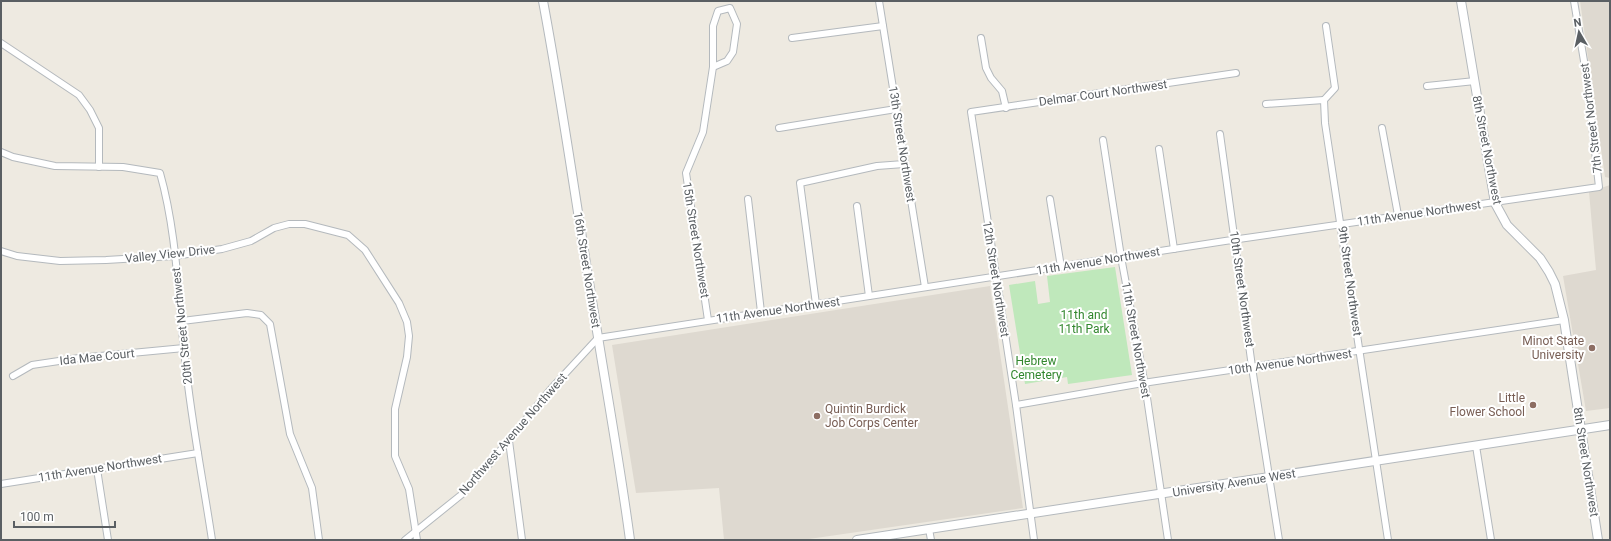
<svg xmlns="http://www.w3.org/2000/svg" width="1611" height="541" font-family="Roboto,sans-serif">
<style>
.education{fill:#ded9d0}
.green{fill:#bfe8bb}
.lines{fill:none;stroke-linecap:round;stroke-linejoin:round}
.minor-casing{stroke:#b4b9bd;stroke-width:8}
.tertiary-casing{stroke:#b4b9bd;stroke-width:10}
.minor{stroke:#fff;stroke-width:6}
.tertiary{stroke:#fff;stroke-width:8}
.education-dot{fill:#8d6e63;stroke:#fff;stroke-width:1.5}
.labels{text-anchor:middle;stroke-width:4;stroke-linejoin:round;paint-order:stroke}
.street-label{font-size:12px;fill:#5a5f63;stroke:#fff}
.park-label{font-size:12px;fill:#32872e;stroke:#fff}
.education-label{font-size:12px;fill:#785e54;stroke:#fff;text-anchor:end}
</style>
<rect width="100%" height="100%" fill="#eeeae1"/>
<g class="education">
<path d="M1580,1H1610V178L1605,177Z"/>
<path d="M1610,185V408L1586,411L1563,276L1596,270L1589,192Z"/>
<path d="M990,286L1023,508L802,540H724L719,488L636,493L612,345Z"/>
</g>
<path class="green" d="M1115,267L1132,375L1068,384L1067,377L1025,384L1009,285L1035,281L1038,304L1050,302L1047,276Z"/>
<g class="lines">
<defs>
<g id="minor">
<path d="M879,1L925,287"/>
<path d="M730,8L737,24L733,52L727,61L713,67V26L718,11Z"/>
<path d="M1326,26L1335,88L1324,100L1325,123L1388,540"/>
<path d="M792,38L883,26"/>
<path d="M981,38L986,68L991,78L1002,91L1006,108"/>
<path d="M1,43L79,95L90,110L99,128V167"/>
<path d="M1427,86L1475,81"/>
<path d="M1266,104L1324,100"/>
<path d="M779,128L896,109"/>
<path d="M1382,128L1398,215"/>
<path d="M1220,134L1253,374L1279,540"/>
<path d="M1103,140L1121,257L1146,391L1168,540"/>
<path d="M1159,149L1174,249"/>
<path d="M1,152L13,157L55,166L123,167L160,173C177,233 178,297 185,359C191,420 203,480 212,540"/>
<path d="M748,199L761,312"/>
<path d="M1050,199L1061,267"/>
<path d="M857,206L869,296"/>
<path d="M1,251L17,256L60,261L106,260L174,256L222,249L251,241L274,228L289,224H305L348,235L365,250L399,303L407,322L409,336L407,357L395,409V456L409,489L417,540"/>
<path d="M816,304L800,183L877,166L904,164"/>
<path d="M708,320L686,173L703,132L713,67"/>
<path d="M182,321L247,313L261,315L270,324L290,434L312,488L319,540"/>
<path d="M13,376L32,365L79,358L184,348"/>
<path d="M1016,405L1143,383L1564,320"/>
<path d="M509,441L522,540"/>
<path d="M1476,446L1491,540"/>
<path d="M97,469L108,540"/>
<path d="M1,484L198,453"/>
<path d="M929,529L931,540"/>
<path d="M405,540L461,495L490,463L550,390L598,338L1225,241L1599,187L1587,79L1574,1"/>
<path d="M1034,540L1016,405L971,112L1236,73"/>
</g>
<g id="tertiary">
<path d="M543,1C564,113 579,225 598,337C609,405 621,472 630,540"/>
<path d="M1461,1L1495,203L1507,225L1540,258L1549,272L1555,284L1564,320L1598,540"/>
<path d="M857,540L1610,425"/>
</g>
</defs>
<use href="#minor" class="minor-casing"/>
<use href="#tertiary" class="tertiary-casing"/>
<use href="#minor" class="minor"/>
<use href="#tertiary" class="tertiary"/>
</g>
<g class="education-dot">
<circle cx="1592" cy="348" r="4"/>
<circle cx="1533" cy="405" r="4"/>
<circle cx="817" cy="416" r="4"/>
</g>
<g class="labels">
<g class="street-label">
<text transform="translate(1103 93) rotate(-8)" y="4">Delmar Court Northwest</text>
<text transform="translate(1591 118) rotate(-97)" y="4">7th Street Northwest</text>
<text transform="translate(902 144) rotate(81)" y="4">13th Street Northwest</text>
<text transform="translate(1487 150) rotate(79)" y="4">8th Street Northwest</text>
<text transform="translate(1419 213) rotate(-8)" y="4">11th Avenue Northwest</text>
<text transform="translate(696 240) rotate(81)" y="4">15th Street Northwest</text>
<text transform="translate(170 254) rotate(-6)" y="4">Valley View Drive</text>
<text transform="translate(1098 261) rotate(-9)" y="4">11th Avenue Northwest</text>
<text transform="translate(587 270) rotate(81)" y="4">16th Street Northwest</text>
<text transform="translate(996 279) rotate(81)" y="4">12th Street Northwest</text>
<text transform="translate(1350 281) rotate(82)" y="4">9th Street Northwest</text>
<text transform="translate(1242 289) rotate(82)" y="4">10th Street Northwest</text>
<text transform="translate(778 310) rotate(-8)" y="4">11th Avenue Northwest</text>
<text transform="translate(182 326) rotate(-96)" y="4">20th Street Northwest</text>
<text transform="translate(1136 340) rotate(80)" y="4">11th Street Northwest</text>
<text transform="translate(97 357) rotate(-6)" y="4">Ida Mae Court</text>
<text transform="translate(1290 362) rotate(-8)" y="4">10th Avenue Northwest</text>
<text transform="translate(513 434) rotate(-49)" y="4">Northwest Avenue Northwest</text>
<text transform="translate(1586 462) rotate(81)" y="4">8th Street Northwest</text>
<text transform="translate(100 468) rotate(-9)" y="4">11th Avenue Northwest</text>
<text transform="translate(1234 483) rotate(-9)" y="4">University Avenue West</text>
</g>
<g class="park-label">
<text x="1084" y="319">11th and<tspan x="1084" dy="14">11th Park</tspan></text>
<text x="1036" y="365">Hebrew<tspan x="1036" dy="14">Cemetery</tspan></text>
</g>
<g class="education-label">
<text x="1584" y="345">Minot State<tspan x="1584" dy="14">University</tspan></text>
<text x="1525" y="402">Little<tspan x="1525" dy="14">Flower School</tspan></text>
<text x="825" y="413" text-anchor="start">Quintin Burdick<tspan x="825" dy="14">Job Corps Center</tspan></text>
</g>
</g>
<rect width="1611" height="541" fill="none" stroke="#5a5f63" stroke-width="4"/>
<g transform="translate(1579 32) rotate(351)" stroke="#ffffff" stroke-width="3" paint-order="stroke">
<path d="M0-3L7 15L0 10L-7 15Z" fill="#5a5f63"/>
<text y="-6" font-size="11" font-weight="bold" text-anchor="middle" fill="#5a5f63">N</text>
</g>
<path d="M14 521v6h101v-6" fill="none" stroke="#5a5f63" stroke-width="2"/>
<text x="20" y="521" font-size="12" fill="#5a5f63" stroke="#ffffff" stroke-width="3" paint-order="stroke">100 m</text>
</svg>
